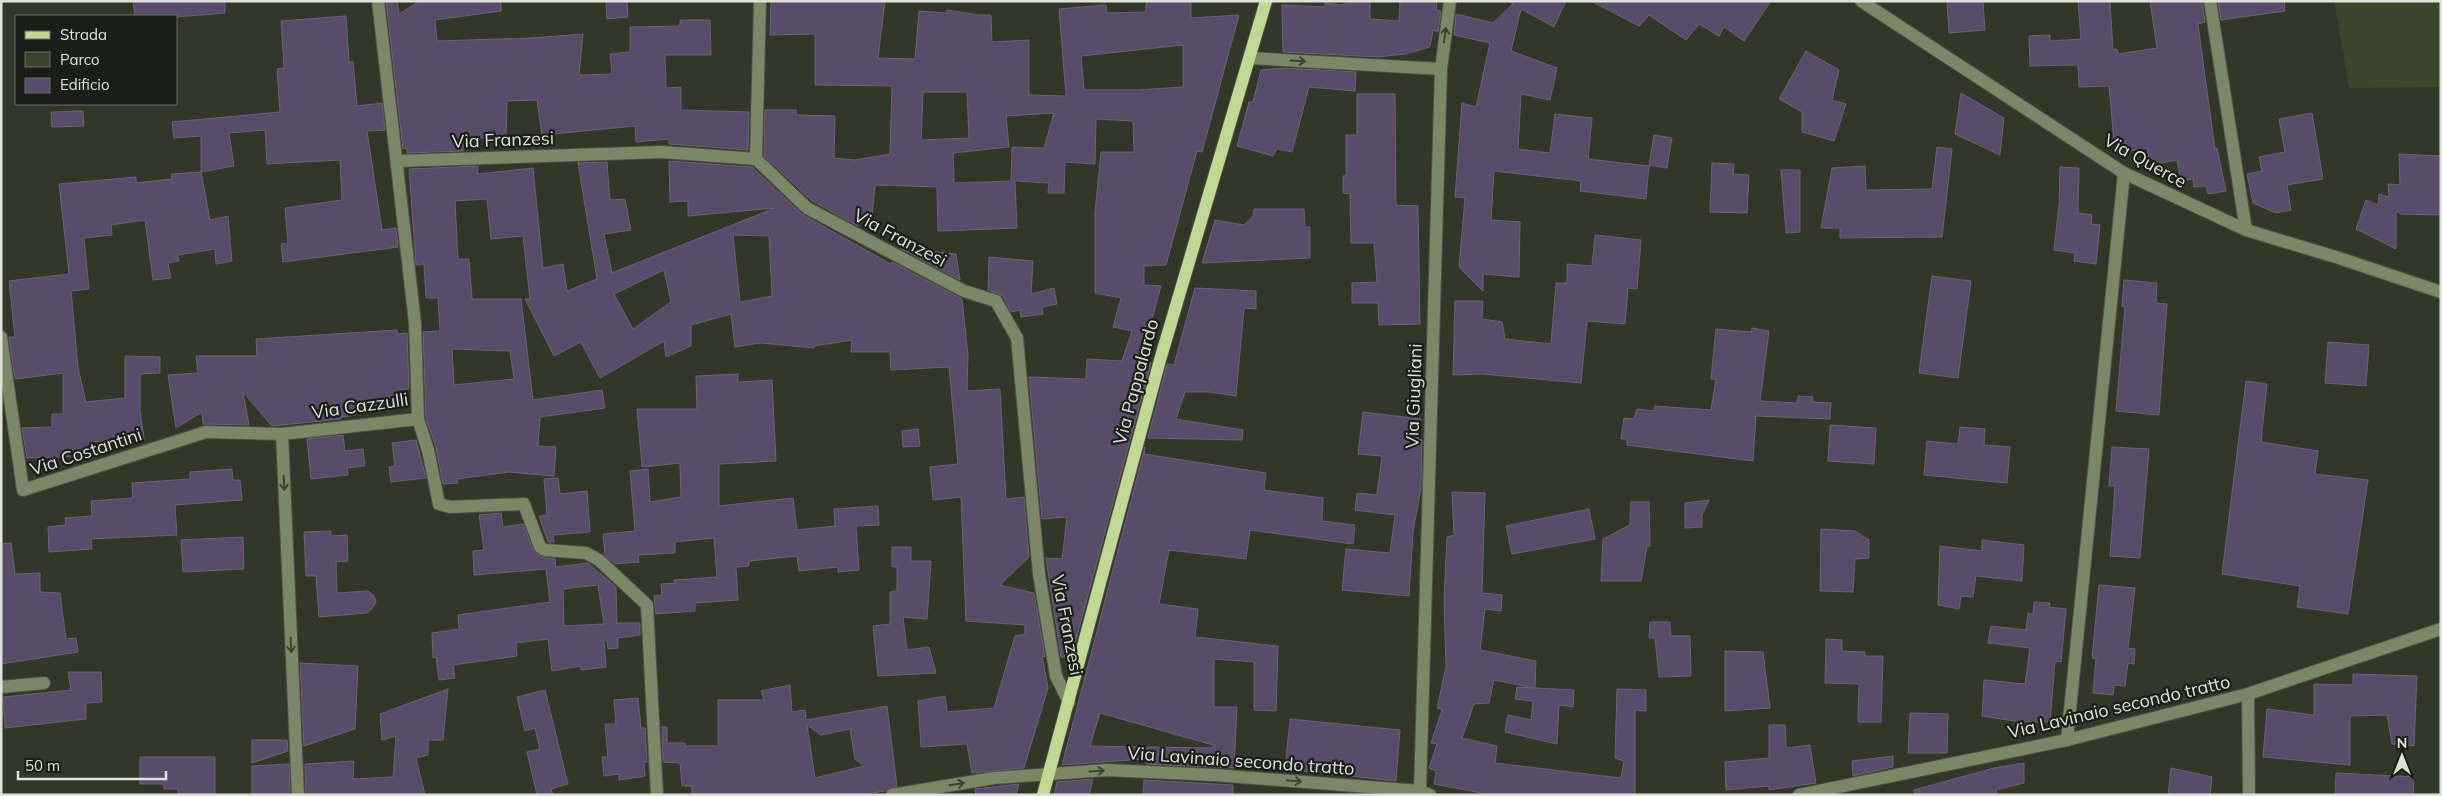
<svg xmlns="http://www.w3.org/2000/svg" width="2442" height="796" font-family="Mulish,sans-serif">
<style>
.green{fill:#3d462b}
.building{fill:#594b6a;stroke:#6a6472;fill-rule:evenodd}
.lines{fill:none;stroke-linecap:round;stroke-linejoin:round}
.minor-casing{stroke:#4e5246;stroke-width:14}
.major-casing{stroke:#4e5246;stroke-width:14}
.minor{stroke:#7b8766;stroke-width:12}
.major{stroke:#c0d893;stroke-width:12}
.oneway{stroke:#3d4333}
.labels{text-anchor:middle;stroke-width:4.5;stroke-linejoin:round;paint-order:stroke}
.street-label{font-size:18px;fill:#dee2d9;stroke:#1b1e18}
</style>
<rect width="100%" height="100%" fill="#32372a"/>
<path class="green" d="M2334,1H2441V87L2349,88Z"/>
<g class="building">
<path d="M133,1H225V13L176,17L135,16Z"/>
<path d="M386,1H397L399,14L420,1H501V11L435,20L437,41L531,38L583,34L579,75L612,74L610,54L630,52V27L680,26V20H710L711,55H665L666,88L681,87V110L749,112L748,150L669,144V139L636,142L635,126L542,135L537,100L507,101L506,138H476V141L463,142V151L407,153V148L403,149Z"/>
<path d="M606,1H627L628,17L607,19Z"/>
<path d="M771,1H885L878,58L915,59L919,11L947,13V10L978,15H991L992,42L1029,40V95L1066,96L1059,9L1106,5L1107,13L1146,12V1H1191V18L1239,15L1202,152L1197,151L1166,265L1144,266V285L1161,286L1140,363H1151L1071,658L1061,657L1046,558L1062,559L1067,517L1042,519L1029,377L1086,379L1087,359L1122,361L1132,331L1113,327L1121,298L1095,293V212L1101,152H1134L1133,121L1096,119L1095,164L1065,162L1064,193H1048L1049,183L1015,181L1017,228L938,231L937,187L875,185L872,218H858V226L812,201L764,156L765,110H796L797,115L835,116L834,158L855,160L890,154L892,86L815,85V34L770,35ZM1183,45V87L1137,90H1084L1081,56ZM923,92H967L969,138L921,140ZM1054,113L1044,148L1012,147L1011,181L954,183L953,153L1009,147L1006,116Z"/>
<path d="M1357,1H1370V19L1399,21L1400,1H1437L1436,10L1441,11L1438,32L1433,30L1430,47L1405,54L1378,57L1283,52L1282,5L1325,7V3L1341,5Z"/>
<path d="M1508,1H1566L1554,27L1521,9L1511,51L1557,68L1550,100L1521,94L1518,149L1550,153L1555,114L1592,118L1588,159L1649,166L1646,199L1580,191L1581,181L1494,171L1491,220L1520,222L1519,277L1483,274V291L1459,267L1465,198L1455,197L1462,103L1476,107L1490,43L1454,35L1456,14L1493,23L1513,4Z"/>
<path d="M1591,1H1771L1744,41L1724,27L1719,36L1699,24L1686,40L1649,15L1639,26Z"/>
<path d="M1947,1H1983L1985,30L1949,33Z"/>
<path d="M2078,1H2110L2113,50L2117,49L2118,54L2157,48L2150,1H2202L2205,22L2198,24L2206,84L2215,149L2217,148L2226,191L2208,194L2206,186L2194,187L2193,179L2181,181L2177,160L2150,165L2147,148L2115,153L2109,86L2079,87L2078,65L2030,66L2029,36L2050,35V41L2081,39Z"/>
<path d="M2218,1H2284L2285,11L2221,20Z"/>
<path d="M346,16L349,62H353L357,106L382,103L385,130L367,131L382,230L396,228L398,247L283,262L281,244L288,243L285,208L342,200L340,160L267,164L265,130L229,133L234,166L201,172V136L174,138L172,122L280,112L277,69L284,68L281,21Z"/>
<path d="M1806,51L1839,70L1832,100L1846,104L1834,141L1802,132V112L1779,99Z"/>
<path d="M1284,68L1356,72L1355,91L1309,87L1292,152L1277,149L1273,156L1237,146L1249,102H1253L1261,70Z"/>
<path d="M1961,93L2004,118L2000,155L1955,134Z"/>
<path d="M1357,94H1395L1396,205L1418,206L1420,324L1379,325L1378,303H1352V283L1377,282L1374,243H1351L1350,194L1343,193V176H1346V135H1357Z"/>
<path d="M83,111L84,126L52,127L51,112Z"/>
<path d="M2312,113L2323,179L2287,185L2291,210L2276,213L2253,203L2247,174L2262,171L2259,157L2285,152L2279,119Z"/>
<path d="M1654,135L1672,138L1667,168L1649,165Z"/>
<path d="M1937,147L1952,149L1942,237L1840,238V228H1821L1832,168L1865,166L1866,190L1932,189Z"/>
<path d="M2399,154L2441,156V215L2401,214L2396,211V249L2356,229L2366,200L2378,205L2379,194L2389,197L2388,184L2400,185Z"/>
<path d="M669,161L752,167L803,215L891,264L892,262L962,299L968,354L967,391L1000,389L1006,499L1024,497L1029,557L1000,585L1034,593L1045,657L1042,656L1048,688L1024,768L972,773L967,744L921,747L918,701L945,696L947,712L994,708L1015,636L1025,634V625L966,621L961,497L933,500L930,467L958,464L949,367L891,370L890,352H851L852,340L814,346V348L760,343L735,347L731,314L691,325V346L666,357L664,341L600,378L581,342L554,356L525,299H530L523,236L491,239L487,199L455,201L458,259H469L472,299H521L533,400L602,390L605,408L540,417L538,446L556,447L554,476L509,472L457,479L458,483L443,484L436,448L426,418L423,332L440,331L438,298H426L424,264L416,265L409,169L478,166V174L533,168L543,268L563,264L567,291L597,279L578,163L607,162L610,200L625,199L631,230L604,234L612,273L775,208L688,216V201L670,202ZM733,235L769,236L772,296L740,302ZM664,270L671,302L633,329L614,294ZM452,349L510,351L514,379L454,385Z"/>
<path d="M1712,163L1734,164L1733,174L1749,175L1747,213L1710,212Z"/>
<path d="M2060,167L2079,168L2078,213L2092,215L2091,224L2100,225L2096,264L2074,261L2075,253L2054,250L2059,205Z"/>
<path d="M1781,170H1800V232L1786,233Z"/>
<path d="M201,172L210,220L228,216L232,261L216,264L215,249L178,255L179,261L168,263L171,278L153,280L145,220L111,225L112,235L84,238L89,289L71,291L78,368L86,402L125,398V356L160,357V373L140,374V410L144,439L90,442L91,456L27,458L22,428L52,427V414H63V373L15,379L9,337H15L9,281L69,274L59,184L136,177V183L172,179L171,174Z"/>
<path d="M1254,209H1304L1305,227H1310V258L1202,263L1215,220L1244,225L1253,216Z"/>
<path d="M1595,235L1641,240L1637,289L1628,288L1625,324L1587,321L1581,383L1482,374L1453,375L1455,301H1483L1482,319L1502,322L1505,339L1551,344L1556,283H1567V264L1592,266Z"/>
<path d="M900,248L956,254L960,280Z"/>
<path d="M989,257L1033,261L1031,294L1054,288L1057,304L1042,307L1043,314L1021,317L1020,310L1011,312L1003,296L988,290Z"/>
<path d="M1932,276L1971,281L1958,378L1919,373Z"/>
<path d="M2124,280L2157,283L2156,303L2167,304L2159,415L2116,411L2125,307L2122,306Z"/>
<path d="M1195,288L1256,291V309L1244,308L1236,396L1209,392H1185L1176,419L1243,430L1242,440L1148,438L1167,364L1174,365Z"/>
<path d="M1752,328L1769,331L1760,401L1797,403L1798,396L1813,397L1812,402L1831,403L1830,419L1756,416L1753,461L1627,445V439H1621L1624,418L1634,419L1637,409L1654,411L1655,406L1711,410L1716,379H1711L1716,329L1751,332Z"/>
<path d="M397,330L398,334L407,333L409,389L398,390L392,404L384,407L356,409V415L341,417V419L272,426L243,392L249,425L203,424L202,412L176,428L168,375L198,373L196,356H257L256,339Z"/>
<path d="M2328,342L2369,345L2366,386L2325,383Z"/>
<path d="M738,374V382L772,380L776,461L719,464V506L793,498L797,530L835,526L834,509L878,506L879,525L856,526L859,570L838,572V567L799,571L797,556L749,561V566L736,567L738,600L695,603V611L656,614L654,596L662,595L661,584L675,583L674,580L717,577L714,538L675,542V553L638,555L639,562L615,564L605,555L603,534L635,531L630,471L648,469L650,502L681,497L680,463L642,467L637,409H697L696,376Z"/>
<path d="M2246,381L2267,384L2261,442L2318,451L2315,474L2368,480L2348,614L2297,607L2300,586L2222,574Z"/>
<path d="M1363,412L1421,419L1418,439L1422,440L1421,488L1413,532L1409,596L1342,590L1346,549L1390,553L1395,515L1355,510L1357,493L1377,495L1382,456L1358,454Z"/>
<path d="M1830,425L1876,428L1874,464L1828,461Z"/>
<path d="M1960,427L1985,429L1984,445L2010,447L2007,483L1924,475L1927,441L1958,444Z"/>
<path d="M918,429L920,446L903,447L902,431Z"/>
<path d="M343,435L345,451L363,449L365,466L347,468L348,475L311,479L307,439Z"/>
<path d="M416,440L426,478L391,482L389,467L395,466L392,443Z"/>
<path d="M1145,447L1144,454L1266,473L1264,490L1323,498L1322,521L1355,525L1353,544L1250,530L1246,559L1169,550L1159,604L1198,609L1195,637L1278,646L1276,711L1254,710V662L1214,659V707H1237L1234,768L1146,764L1147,747L1213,748V745L1100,713L1090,746L1145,747V759L1062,765Z"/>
<path d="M2112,447L2149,449L2140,558L2110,556L2115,486H2109Z"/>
<path d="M232,469L233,480H240L242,500L175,505L177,535L91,539L92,549L49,552L48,527L66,525L65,518L92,516L91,501L133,498L132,483L190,479V472Z"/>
<path d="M558,478L560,494L587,491L590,532L553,535L554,542H548L539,516L547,515L544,479Z"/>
<path d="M1452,492L1485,493L1482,593L1502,595L1501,611L1485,609L1480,650L1536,661L1535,688L1494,680L1489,703L1474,704L1462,738L1497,746L1495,763L1621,778L1624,761L1615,758L1617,689L1646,690V711L1635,710V795H1492L1434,784L1436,771L1429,768L1437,744L1431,743L1442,710L1437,708L1446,667L1444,600L1447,537L1454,535Z"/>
<path d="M1709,500L1702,516V527L1685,528V503Z"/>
<path d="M1631,502H1649L1650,546H1647L1641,581H1601L1603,539L1630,525Z"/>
<path d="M1589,509L1595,539L1512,554L1506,526Z"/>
<path d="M501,513L503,527L523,524L533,550L541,557L555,559L556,567L588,563L616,587L617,623H640V635L618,638V648L608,649L607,640H604L606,667L581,670V666L552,671L548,639L516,643L517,656L453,665L455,678L439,680L436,657L433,658L432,633L459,629L458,615L550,602L546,569L474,575L473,551L484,550L479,515ZM598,585L604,624L564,626L563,589Z"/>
<path d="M1821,529L1855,531L1869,540V558L1855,559L1853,592L1820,591Z"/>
<path d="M331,531V536L347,535L348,561L336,562L337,593L368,591L374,596L376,602L372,609L367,613L319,617L316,576H306L304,532Z"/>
<path d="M243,537L244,569L183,572L181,540Z"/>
<path d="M1982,540L2024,545L2022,581L1976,576L1973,597L1961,596L1959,609L1938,605L1940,546L1982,551Z"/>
<path d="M11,543L15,574L40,573V592L60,593L66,639L76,638L78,652L1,664V544Z"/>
<path d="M892,547H911V561H931L927,619L903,617L907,650L929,647L936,673L878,676L873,626L890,624V592L897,591V567H892Z"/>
<path d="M2099,585L2135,588L2128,648L2135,649L2134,664L2128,663L2125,686L2114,685L2113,695L2093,693L2096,659L2092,658Z"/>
<path d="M2034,602L2050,603L2049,607L2066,609L2061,662L2055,661L2050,722H2021L1982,716L1984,680L2025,684L2030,648L1988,643L1991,626L2026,630L2028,613L2033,614Z"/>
<path d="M1650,622H1670L1671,636H1690L1691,676L1659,677L1655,638H1649Z"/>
<path d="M1826,639L1842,640V651L1865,652V656H1883L1881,722H1858L1859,684L1825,683Z"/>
<path d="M1725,651L1763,652L1770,708L1725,711Z"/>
<path d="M300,663L358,666L355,729L304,746Z"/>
<path d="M68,672H101L102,702L86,703V719L5,728L3,697L71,690Z"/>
<path d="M2353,674L2417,676L2414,746L2392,744L2387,715L2350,716V765L2263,757L2267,709L2314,715V684L2353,685Z"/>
<path d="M790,685L792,712L805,710L806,720L887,706L897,786L885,791L859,795H692V786H682L680,763L663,762L662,727H667V743H685V746H718V700H764L761,691ZM807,725L821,735L850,729L855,759L864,766L815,778Z"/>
<path d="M1517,687L1574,690L1573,707L1559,705L1557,744L1505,732L1508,715L1531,720L1533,701L1515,699Z"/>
<path d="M448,689L443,740H428V755L416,758L425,795H306L305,764L354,761L353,779L393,777L396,736L382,740L380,714Z"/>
<path d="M545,690L568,784L551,789L553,795H537L527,752L540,749L535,728L525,731L517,697Z"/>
<path d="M638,698L641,728H645L647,762H644L645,776L619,780V774L604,776L602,757H608L605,724H616L614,700Z"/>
<path d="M1910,713L1948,714L1947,753H1908Z"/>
<path d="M1290,719L1400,730L1396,781L1285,769Z"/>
<path d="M1769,725H1785L1786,748L1810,745L1816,783L1769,790V786L1726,790L1725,762L1769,758Z"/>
<path d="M252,740H287L288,751L252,763Z"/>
<path d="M1893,756V767L1853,776L1852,761Z"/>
<path d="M140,757H215V795H178V789H164V784H140Z"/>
<path d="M2024,763V783L1996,790L1997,795H1915L1914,790L1994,768Z"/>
<path d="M289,764L290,795H252V766Z"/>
<path d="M2171,768L2212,777L2210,795H2168Z"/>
<path d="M2336,773L2414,777L2413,795H2335Z"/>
<path d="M1093,779L1089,795H1054L1057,782Z"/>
<path d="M1144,780L1233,785V795H1143Z"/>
<path d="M1019,784L1016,795H976L975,789Z"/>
</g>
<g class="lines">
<defs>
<g id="minor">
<path d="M378,1L415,323L418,419L428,450L439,504L450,507L524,504L540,547L545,550L586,553L599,560L647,605L657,795"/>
<path d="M1861,1L2124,173L2246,230L2339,258L2441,292"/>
<path d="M2210,1L2246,230"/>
<path d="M1250,58L1441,69"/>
<path d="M756,159L760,1"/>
<path d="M397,161L662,152L756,159L807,208L964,291L996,301L1017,338L1039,574L1056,676L1069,702"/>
<path d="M1,337L23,490L206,432L282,434L418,419"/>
<path d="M282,434L298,795"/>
<path d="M1,687L44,683"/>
<path d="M2248,694L2249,795"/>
<path d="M2067,740L2124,173"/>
<path d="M1420,791L1441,69L1450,1"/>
<path d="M892,795L994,778L1107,770L1214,775L1420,791L1430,795"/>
<path d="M1799,795L2067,740L2248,694L2441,629"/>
</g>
<path id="major" d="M1043,795L1160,360L1266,1"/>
</defs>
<use href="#minor" class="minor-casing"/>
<use href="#major" class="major-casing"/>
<use href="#minor" class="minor"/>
<use href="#major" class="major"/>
</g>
<defs><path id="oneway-shaft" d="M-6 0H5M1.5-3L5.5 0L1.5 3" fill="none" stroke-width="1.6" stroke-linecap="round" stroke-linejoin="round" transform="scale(1.25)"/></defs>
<g class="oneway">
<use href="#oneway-shaft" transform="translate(1445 35) rotate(-82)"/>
<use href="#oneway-shaft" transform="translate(1298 61) rotate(3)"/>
<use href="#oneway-shaft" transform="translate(284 483) rotate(87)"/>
<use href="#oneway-shaft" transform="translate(291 645) rotate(87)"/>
<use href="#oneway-shaft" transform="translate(1097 771) rotate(-4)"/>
<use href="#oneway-shaft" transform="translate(1294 781) rotate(5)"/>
<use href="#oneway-shaft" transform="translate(957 784) rotate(-9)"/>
</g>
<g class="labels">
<g class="street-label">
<text transform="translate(503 140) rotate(-2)" y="6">Via Franzesi</text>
<text transform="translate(2145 161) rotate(29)" y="6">Via Querce</text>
<text transform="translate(900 238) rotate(28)" y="6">Via Franzesi</text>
<text transform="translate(1136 382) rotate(-75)" y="6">Via Pappalardo</text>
<text transform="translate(1414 396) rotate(-88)" y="6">Via Giugliani</text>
<text transform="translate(360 406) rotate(-8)" y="6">Via Cazzulli</text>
<text transform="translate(86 452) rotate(-18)" y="6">Via Costantini</text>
<text transform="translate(1067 625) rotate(79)" y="6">Via Franzesi</text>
<text transform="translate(2119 707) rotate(-13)" y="6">Via Lavinaio secondo tratto</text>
<text transform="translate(1241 761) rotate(4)" y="6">Via Lavinaio secondo tratto</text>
</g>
</g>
<rect width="2442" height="796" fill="none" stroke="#dee2d9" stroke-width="5"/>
<rect x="15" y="15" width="162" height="90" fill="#1b1e18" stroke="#696c65"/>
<rect x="25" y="31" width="25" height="8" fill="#c0d893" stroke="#696c65"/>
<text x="60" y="40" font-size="15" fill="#dee2d9">Strada</text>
<rect x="25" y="52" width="25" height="15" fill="#3d462b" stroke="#696c65"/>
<text x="60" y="65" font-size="15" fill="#dee2d9">Parco</text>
<rect x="25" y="78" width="25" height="15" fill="#594b6a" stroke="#696c65"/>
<text x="60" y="90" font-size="15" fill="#dee2d9">Edificio</text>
<g transform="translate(2402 756)" stroke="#1b1e18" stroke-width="4" paint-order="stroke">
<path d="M0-4L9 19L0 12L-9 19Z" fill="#dee2d9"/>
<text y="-8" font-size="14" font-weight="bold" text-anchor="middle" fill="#dee2d9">N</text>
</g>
<path d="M18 771v8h148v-8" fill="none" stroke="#dee2d9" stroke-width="2.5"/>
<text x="25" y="771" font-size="15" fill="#dee2d9" stroke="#1b1e18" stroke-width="4" paint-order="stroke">50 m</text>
</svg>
